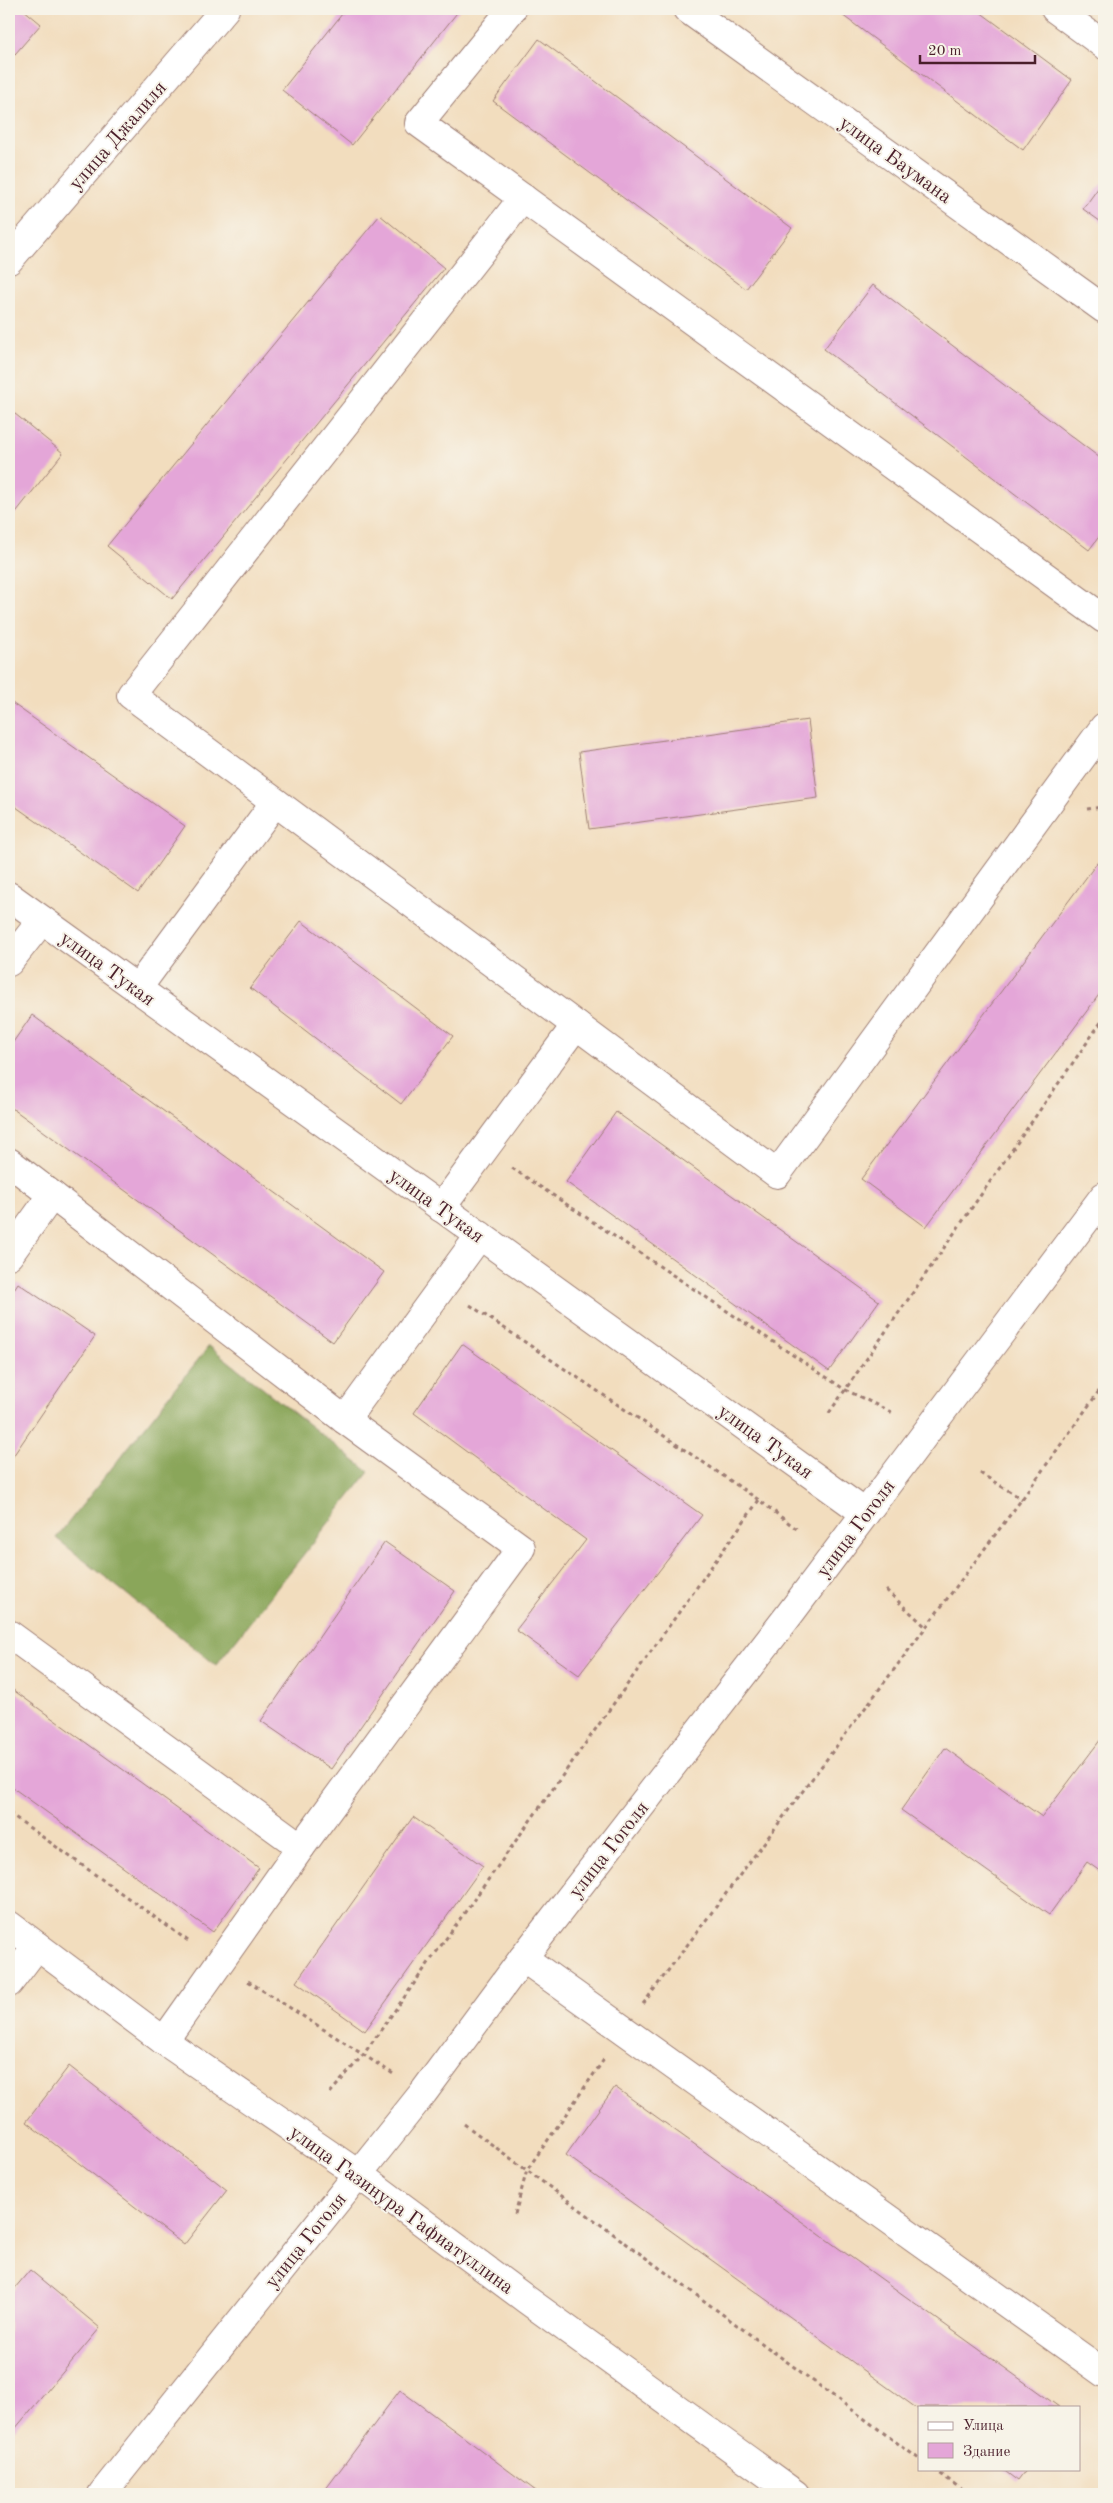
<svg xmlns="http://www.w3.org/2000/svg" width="1113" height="2503" font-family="'Old Standard TT',serif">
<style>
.forest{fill:#8aa65a;stroke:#6a6242}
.building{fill:#e4a6d8}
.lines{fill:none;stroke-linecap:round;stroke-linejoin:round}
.minor-casing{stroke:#9e7e74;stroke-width:30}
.major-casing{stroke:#9e7e74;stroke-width:30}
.path{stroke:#9e7e74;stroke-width:3;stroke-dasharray:4 4;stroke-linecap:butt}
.minor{stroke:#fff;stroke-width:28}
.major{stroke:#fff;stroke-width:28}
.labels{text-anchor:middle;stroke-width:4;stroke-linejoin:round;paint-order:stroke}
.street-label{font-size:20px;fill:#4a1f2b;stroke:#f7f3e8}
</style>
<rect width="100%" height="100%" fill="#f7f3e8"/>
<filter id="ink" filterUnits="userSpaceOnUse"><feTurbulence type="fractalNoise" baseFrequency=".02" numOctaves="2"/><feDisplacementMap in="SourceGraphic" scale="10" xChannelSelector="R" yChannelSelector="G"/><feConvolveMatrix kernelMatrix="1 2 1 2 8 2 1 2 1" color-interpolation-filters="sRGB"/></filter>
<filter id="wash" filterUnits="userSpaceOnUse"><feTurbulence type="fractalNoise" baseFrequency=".0096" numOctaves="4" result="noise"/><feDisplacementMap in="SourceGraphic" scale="20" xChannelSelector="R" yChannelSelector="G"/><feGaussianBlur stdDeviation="1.12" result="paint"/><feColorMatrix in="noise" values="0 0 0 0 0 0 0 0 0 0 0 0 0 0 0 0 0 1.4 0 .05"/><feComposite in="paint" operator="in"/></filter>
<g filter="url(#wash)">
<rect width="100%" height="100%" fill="#f2ddbe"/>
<path class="forest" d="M209,1346L369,1472L216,1665L56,1538Z"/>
<g id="blocks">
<g class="building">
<path d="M9,9H23L41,24L9,61Z"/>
<path d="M346,9H460L352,145L282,90Z"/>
<path d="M834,9H976L1072,80L1023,150Z"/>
<path d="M539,39L792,228L746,289L493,101Z"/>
<path d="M1104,180V224L1083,209Z"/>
<path d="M380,215L444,268L172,599L107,546Z"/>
<path d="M873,285L1104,461V530L1089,550L824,349Z"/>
<path d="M9,409L63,453L9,521Z"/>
<path d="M9,701L185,826L138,893L9,802Z"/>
<path d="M808,720L818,798L589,829L579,752Z"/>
<path d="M1103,855L1104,988L926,1227L861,1179Z"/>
<path d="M301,921L453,1036L401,1104L250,988Z"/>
<path d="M32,1015L384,1272L333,1342L9,1106V1048Z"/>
<path d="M616,1112L879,1301L829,1371L566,1182Z"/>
<path d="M18,1283L95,1336L9,1462V1297Z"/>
<path d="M462,1344L702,1515L579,1675L516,1630L586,1540L414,1413Z"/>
<path d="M385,1542L455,1591L331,1769L261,1721Z"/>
<path d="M9,1687L259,1868L213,1932L9,1785Z"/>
<path d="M1104,1735V1874L1087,1862L1049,1915L901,1810L945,1748L1042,1817Z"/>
<path d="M413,1817L483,1866L365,2031L296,1982Z"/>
<path d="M69,2066L227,2190L184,2245L26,2122Z"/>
<path d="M615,2087L1059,2407H919V2410L566,2155Z"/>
<path d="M30,2270L100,2328L9,2436V2295Z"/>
<path d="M400,2390L540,2494H322Z"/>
<path d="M1002,2469H1027L1018,2481Z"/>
</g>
</g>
</g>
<g filter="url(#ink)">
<use href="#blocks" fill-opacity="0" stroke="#9e7e74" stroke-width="1"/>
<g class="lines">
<defs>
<g id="minor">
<path d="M512,9L419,123L1104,619"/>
<path d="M687,9L1104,309"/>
<path d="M1055,9L1104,45"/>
<path d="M523,198L131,695L777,1174L1104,727"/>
<path d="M9,896L865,1513"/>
<path d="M9,962L42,920"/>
<path d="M137,989L275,802"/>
<path d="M9,1162L345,1420L480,1235"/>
<path d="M441,1208L576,1025"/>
<path d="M9,1255L52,1195"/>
<path d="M9,1634L301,1847L521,1548L345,1420"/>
<path d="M523,1958L1104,2373"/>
<path d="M9,1983L37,1946"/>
<path d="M164,2041L301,1847"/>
<path d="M102,2494L423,2093L523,1958L789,1615L1104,1196"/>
</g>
<g id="major">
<path d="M9,260L225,9"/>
<path d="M9,1925L164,2041L358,2174L527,2300L795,2494"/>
</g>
</defs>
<use href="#minor" class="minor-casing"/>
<use href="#major" class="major-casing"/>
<g class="path">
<path d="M1087,809L1104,807"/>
<path d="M512,1168L844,1389L895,1414"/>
<path d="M470,1305L759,1500L798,1530"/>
<path d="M829,1413L1104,1018"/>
<path d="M980,1473L1022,1499"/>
<path d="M886,1590L926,1627"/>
<path d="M9,1813L191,1943"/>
<path d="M248,1981L395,2075"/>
<path d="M643,2004L1022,1499L1104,1384"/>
<path d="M330,2093L363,2055L759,1500"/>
<path d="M464,2124L919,2459"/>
<path d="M515,2214L527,2170L605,2058"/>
<path d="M934,2469L968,2494"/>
</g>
<use href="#minor" class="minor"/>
<use href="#major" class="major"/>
</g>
</g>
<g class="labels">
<g class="street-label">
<text transform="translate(117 135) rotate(-49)" y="7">улица Джалиля</text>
<text transform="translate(896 159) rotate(36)" y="7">улица Баумана</text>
<text transform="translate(108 968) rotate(36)" y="7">улица Тукая</text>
<text transform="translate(437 1205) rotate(36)" y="7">улица Тукая</text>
<text transform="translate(766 1441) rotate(36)" y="7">улица Тукая</text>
<text transform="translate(855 1528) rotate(-53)" y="7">улица Гоголя</text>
<text transform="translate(608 1849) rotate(-52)" y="7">улица Гоголя</text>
<text transform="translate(402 2209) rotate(36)" y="7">улица Газинура Гафиатуллина</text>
<text transform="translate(305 2240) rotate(-51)" y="7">улица Гоголя</text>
</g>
</g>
<rect width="1113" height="2503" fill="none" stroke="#f7f3e8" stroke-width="30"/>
<rect x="918" y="2406" width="162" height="65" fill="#f7f3e8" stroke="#b29e9c"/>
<rect x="928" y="2422" width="25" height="8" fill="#ffffff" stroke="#b29e9c"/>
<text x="963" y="2430" font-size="15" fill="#4a1f2b">Улица</text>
<rect x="928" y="2443" width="25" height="15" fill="#e4a6d8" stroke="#b29e9c"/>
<text x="963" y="2456" font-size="15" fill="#4a1f2b">Здание</text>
<path d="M920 55v8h115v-8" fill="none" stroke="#4a1f2b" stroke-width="2.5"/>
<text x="928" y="55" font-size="15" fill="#4a1f2b" stroke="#f7f3e8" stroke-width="4" paint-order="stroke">20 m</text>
</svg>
